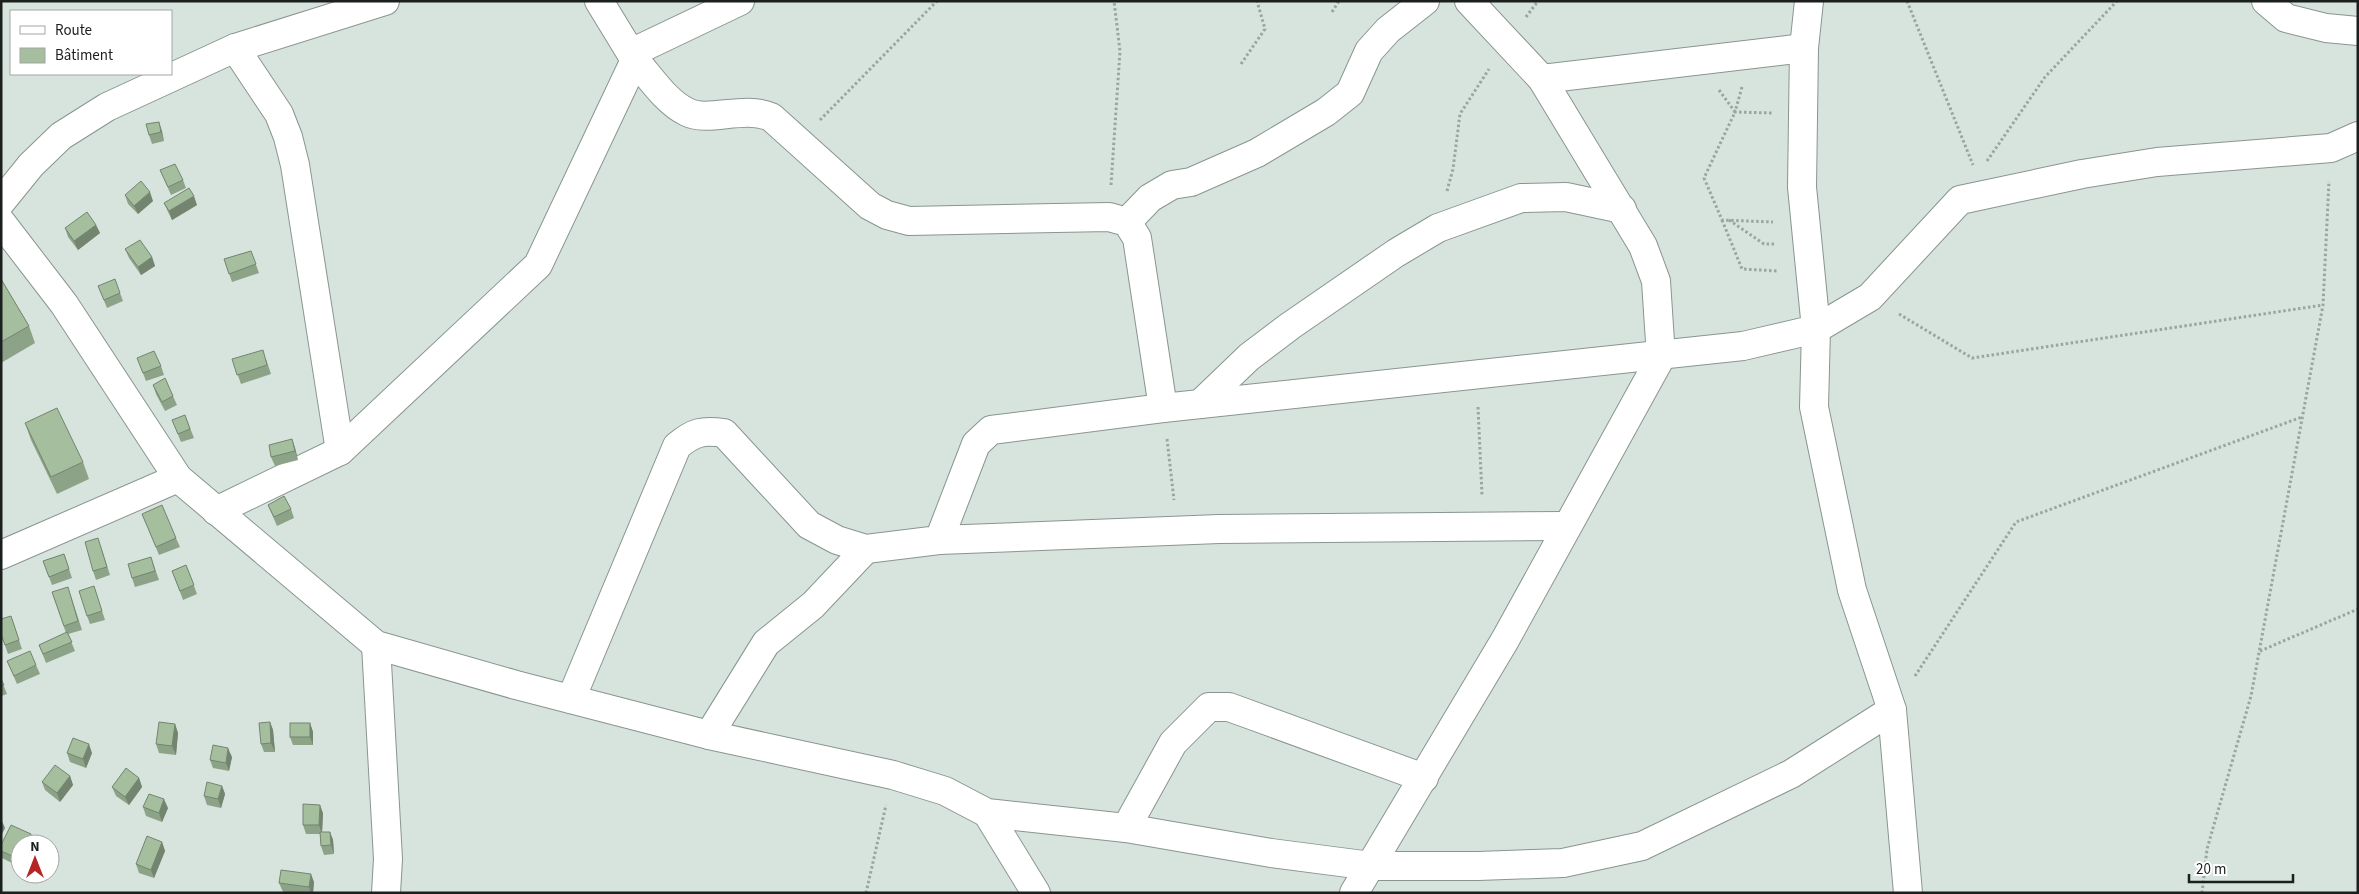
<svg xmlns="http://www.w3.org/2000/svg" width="2359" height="894" font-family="'Source Sans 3',sans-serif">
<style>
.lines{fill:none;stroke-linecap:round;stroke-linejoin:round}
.street-casing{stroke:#899590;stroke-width:30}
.path{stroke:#9ba5a0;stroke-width:3;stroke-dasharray:2.5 2.5;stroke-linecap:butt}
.street{stroke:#fff;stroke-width:28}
.wall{fill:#8da388}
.shaded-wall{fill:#73856f}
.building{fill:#a4be9e;stroke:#73856f}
</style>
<rect width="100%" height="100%" fill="#d7e4de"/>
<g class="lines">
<defs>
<g id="street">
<path d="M1809,1L1804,48L1802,187L1816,329L1814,407L1852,590L1892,710"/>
<path d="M2266,1L2286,18L2326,28L2358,31"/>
<path d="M235,48L279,114L288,137L295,165L340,451"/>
<path d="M631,53L740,1"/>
<path d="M635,60C650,77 666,102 687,112C709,123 743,105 771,117L870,206L887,215L909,221L1109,217L1127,222L1137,238L1163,408"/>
<path d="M1542,79L1804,48"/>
<path d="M1,202L31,165L61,136L107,107L235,48L385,1"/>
<path d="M1,222L64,304L178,478L376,645L516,685L709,735L893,775L945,791L987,813L1126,828L1271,853L1371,866H1478L1563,863L1642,846L1791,774L1892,710L1908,893"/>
<path d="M1127,222L1150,198L1172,185L1191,182L1257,153L1326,112L1350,93L1369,51L1388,30L1425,1"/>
<path d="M1200,404L1249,357L1290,326L1396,253L1438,228L1521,198L1566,197L1622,209"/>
<path d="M216,511L340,451L538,265L635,60L599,1"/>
<path d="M939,540L1219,529L1566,526"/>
<path d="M1,555L178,478"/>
<path d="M376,645L388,859L386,893"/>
<path d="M571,699L677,446C694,432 702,430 724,433L809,525L837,540L866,549L939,540L976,444L991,430L1163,408L1743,346L1816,329L1870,297L1960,200L2082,174L2157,162L2331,148L2358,136"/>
<path d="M709,735L766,643L813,605L866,549"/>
<path d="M987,813L1036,893"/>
<path d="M1126,828L1173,743L1209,707H1229L1424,778"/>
<path d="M1354,893L1505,640L1661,357L1656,281L1643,246L1542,79L1469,1"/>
</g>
</defs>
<use href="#street" class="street-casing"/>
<g class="path">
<path d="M1907,1L1973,165"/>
<path d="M1332,12L1339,1"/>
<path d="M1526,17L1538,1"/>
<path d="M1241,64L1265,29L1257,1"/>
<path d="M1742,87L1735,112L1772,113"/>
<path d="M1719,90L1735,112L1704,178L1722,220L1773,222"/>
<path d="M820,120L937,1"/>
<path d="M1987,161L2045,77L2117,1"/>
<path d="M1111,185L1120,51L1114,1"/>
<path d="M1447,191L1453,169L1460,114L1489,69"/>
<path d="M1722,220L1742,269L1778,271"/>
<path d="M1729,220L1764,244H1776"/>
<path d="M1899,314L1972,358L2323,305"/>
<path d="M1478,407L1482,495"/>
<path d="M1167,439L1174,500"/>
<path d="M2260,651L2358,609"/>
<path d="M1915,676L2016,522L2302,417"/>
<path d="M866,893L886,805"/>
<path d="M2202,893L2207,849L2251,696L2323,305L2329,181"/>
</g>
<use href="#street" class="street"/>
</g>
<g class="wall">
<path d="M159,122L164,141L152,144L149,135Z"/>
<path d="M160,170L183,180L186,188L171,195Z"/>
<path d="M125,195L153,201L138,214L128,204Z"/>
<path d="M164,203L197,205L172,220L168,212Z"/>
<path d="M96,225L100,233L78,250L68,237L65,228Z"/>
<path d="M125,249L152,257L155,266L141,275L129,258Z"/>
<path d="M251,251L259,273L232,282L224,259Z"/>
<path d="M1,279L29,326L35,343L1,363Z"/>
<path d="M98,286L120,293L123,301L107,308Z"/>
<path d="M137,358L161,366L164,375L146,381Z"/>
<path d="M232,359H266L271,374L241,384Z"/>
<path d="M153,385L173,396L177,405L165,411L156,394Z"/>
<path d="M185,415L194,438L181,442L172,420Z"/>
<path d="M25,423L83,462L89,479L57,494L31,440Z"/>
<path d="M292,439L295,448L298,460L275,466L271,457Z"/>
<path d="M268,505L291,509L294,518L277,526Z"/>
<path d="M142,514L176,538L180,547L159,555Z"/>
<path d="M101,547L110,575L96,580L93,571Z"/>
<path d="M64,554L72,578L52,585L43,561Z"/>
<path d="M151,557L159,580L135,587L132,578Z"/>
<path d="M186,565L197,594L183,600L172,571Z"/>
<path d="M94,586L105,620L90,624L87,616Z"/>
<path d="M52,592L71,596L82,630L68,634L75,651L46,663L39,645L66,633Z"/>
<path d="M11,616L22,649L8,654L1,634Z"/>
<path d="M7,661L36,665L40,674L17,684Z"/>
<path d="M1,679L7,694L1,696Z"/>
<path d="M270,722L273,730L275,752H264L261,744Z"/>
<path d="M310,723L313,732V745H293L290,737Z"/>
<path d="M175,724L178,733L176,755L159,753L156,744Z"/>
<path d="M67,753H92L86,768L70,762Z"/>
<path d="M232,757L229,771L213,768L210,760Z"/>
<path d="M70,776L73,785L60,802L45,790L42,782Z"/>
<path d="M139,778L142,787L129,805L116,796L112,787Z"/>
<path d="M222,786L225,794L221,808L207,805L204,796Z"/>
<path d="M143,807L168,808L162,822L146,816Z"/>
<path d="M323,813L322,832H330L333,840L334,854L324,855L321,846L320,834H306L303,825Z"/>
<path d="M31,834L34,843L33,844H20V867L2,858L1,855V845Z"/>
<path d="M162,842L165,851L154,878L139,873L136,864Z"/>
<path d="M314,882L313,893H291L283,892L279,883Z"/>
</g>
<g class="shaded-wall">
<path d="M159,122L162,131L164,141L161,132Z"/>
<path d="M150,192L153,201L138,214L134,206Z"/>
<path d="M194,196L197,205L172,220L169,211Z"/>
<path d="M96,225L100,233L78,250L74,241Z"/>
<path d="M152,257L155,266L141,275L138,267Z"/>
<path d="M292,439L295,448L298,460L295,451Z"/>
<path d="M270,722L273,730L275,752L271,743Z"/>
<path d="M310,723L313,732V745L310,737Z"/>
<path d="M175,724L178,733L176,755L172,746Z"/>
<path d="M89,744L92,753L86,768L83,759Z"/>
<path d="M228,748L232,757L229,771L226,763Z"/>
<path d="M70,776L73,785L60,802L57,793Z"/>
<path d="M139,778L142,787L129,805L125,797Z"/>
<path d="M222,786L225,794L221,808L218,799Z"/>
<path d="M164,799L168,808L162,822L159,813Z"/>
<path d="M320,805L323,813L322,834L319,825Z"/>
<path d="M1,819L5,828L1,836Z"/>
<path d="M330,832L333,840L334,854L331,845Z"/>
<path d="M31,834L34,843L33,844H26Z"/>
<path d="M162,842L165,851L154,878L151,870Z"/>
<path d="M311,874L314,882L313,893H311L309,887Z"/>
</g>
<g class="building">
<path d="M159,122L161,132L149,135L146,124Z"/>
<path d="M175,164L183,180L168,187L160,170Z"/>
<path d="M141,181L150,192L134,206L125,195Z"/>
<path d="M189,188L194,196L169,211L164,203Z"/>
<path d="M87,212L96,225L74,241L65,228Z"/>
<path d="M140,240L152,257L138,267L125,249Z"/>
<path d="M251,251L256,264L229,274L224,259Z"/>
<path d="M1,279L29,326L1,342Z"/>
<path d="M115,279L120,293L104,300L98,286Z"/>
<path d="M263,350L267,365L237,375L232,359Z"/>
<path d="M154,351L161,366L143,373L137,358Z"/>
<path d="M165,378L173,396L162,402L153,385Z"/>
<path d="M57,408L83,462L51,477L25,423Z"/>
<path d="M185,415L190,429L178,434L172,420Z"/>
<path d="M292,439L295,451L271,457L269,445Z"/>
<path d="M284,496L291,509L274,517L268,505Z"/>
<path d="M162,505L176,538L156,547L142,514Z"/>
<path d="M98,538L107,567L93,571L85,542Z"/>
<path d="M64,554L69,569L49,577L43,561Z"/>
<path d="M151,557L155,571L132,578L128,564Z"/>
<path d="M186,565L194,585L180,591L172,571Z"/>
<path d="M94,586L102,611L87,616L79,591Z"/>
<path d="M68,587L78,621L64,626L52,592Z"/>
<path d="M11,616L19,640L5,645L1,634V619Z"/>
<path d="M67,632L72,642L43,654L39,645Z"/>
<path d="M30,651L36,665L14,676L7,661Z"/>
<path d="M1,679L4,685L1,686Z"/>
<path d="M159,722L175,724L172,746L156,744Z"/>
<path d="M270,722L271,743L261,744L259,723Z"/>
<rect x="290" y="723" width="20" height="14"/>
<path d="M73,738L89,744L83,759L67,753Z"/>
<path d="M213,745L228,748L226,763L210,760Z"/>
<path d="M55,765L70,776L57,793L42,782Z"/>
<path d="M126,768L139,778L125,797L112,787Z"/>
<path d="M207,782L222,786L218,799L204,796Z"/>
<path d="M149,794L164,799L159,813L143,807Z"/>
<path d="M303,804L320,805L319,825H303Z"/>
<path d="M11,825L31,834L26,844H20V856L19,859L1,851V845Z"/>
<path d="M320,832H330L331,845L321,846Z"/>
<path d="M147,836L162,842L151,870L136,864Z"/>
<path d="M281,870L311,874L309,887L279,883Z"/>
</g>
<rect width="2359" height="894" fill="none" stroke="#1b1f1d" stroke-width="5"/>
<rect x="10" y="10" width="162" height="65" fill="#ffffff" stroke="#a4a5a5"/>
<rect x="20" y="26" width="25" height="8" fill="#ffffff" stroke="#a4a5a5"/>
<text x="55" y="35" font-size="15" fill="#1b1f1d">Route</text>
<rect x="20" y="48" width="25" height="15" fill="#a4be9e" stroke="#a4a5a5"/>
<text x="55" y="60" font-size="15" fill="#1b1f1d">Bâtiment</text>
<g transform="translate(35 859)"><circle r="24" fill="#ffffff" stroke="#a4a5a5"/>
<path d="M0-4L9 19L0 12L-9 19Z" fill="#b52524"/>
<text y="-8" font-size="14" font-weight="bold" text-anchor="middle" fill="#1b1f1d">N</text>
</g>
<path d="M2189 874v8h104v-8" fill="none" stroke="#1b1f1d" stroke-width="2.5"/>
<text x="2196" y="874" font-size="15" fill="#1b1f1d" stroke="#ffffff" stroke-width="4" paint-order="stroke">20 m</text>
</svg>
